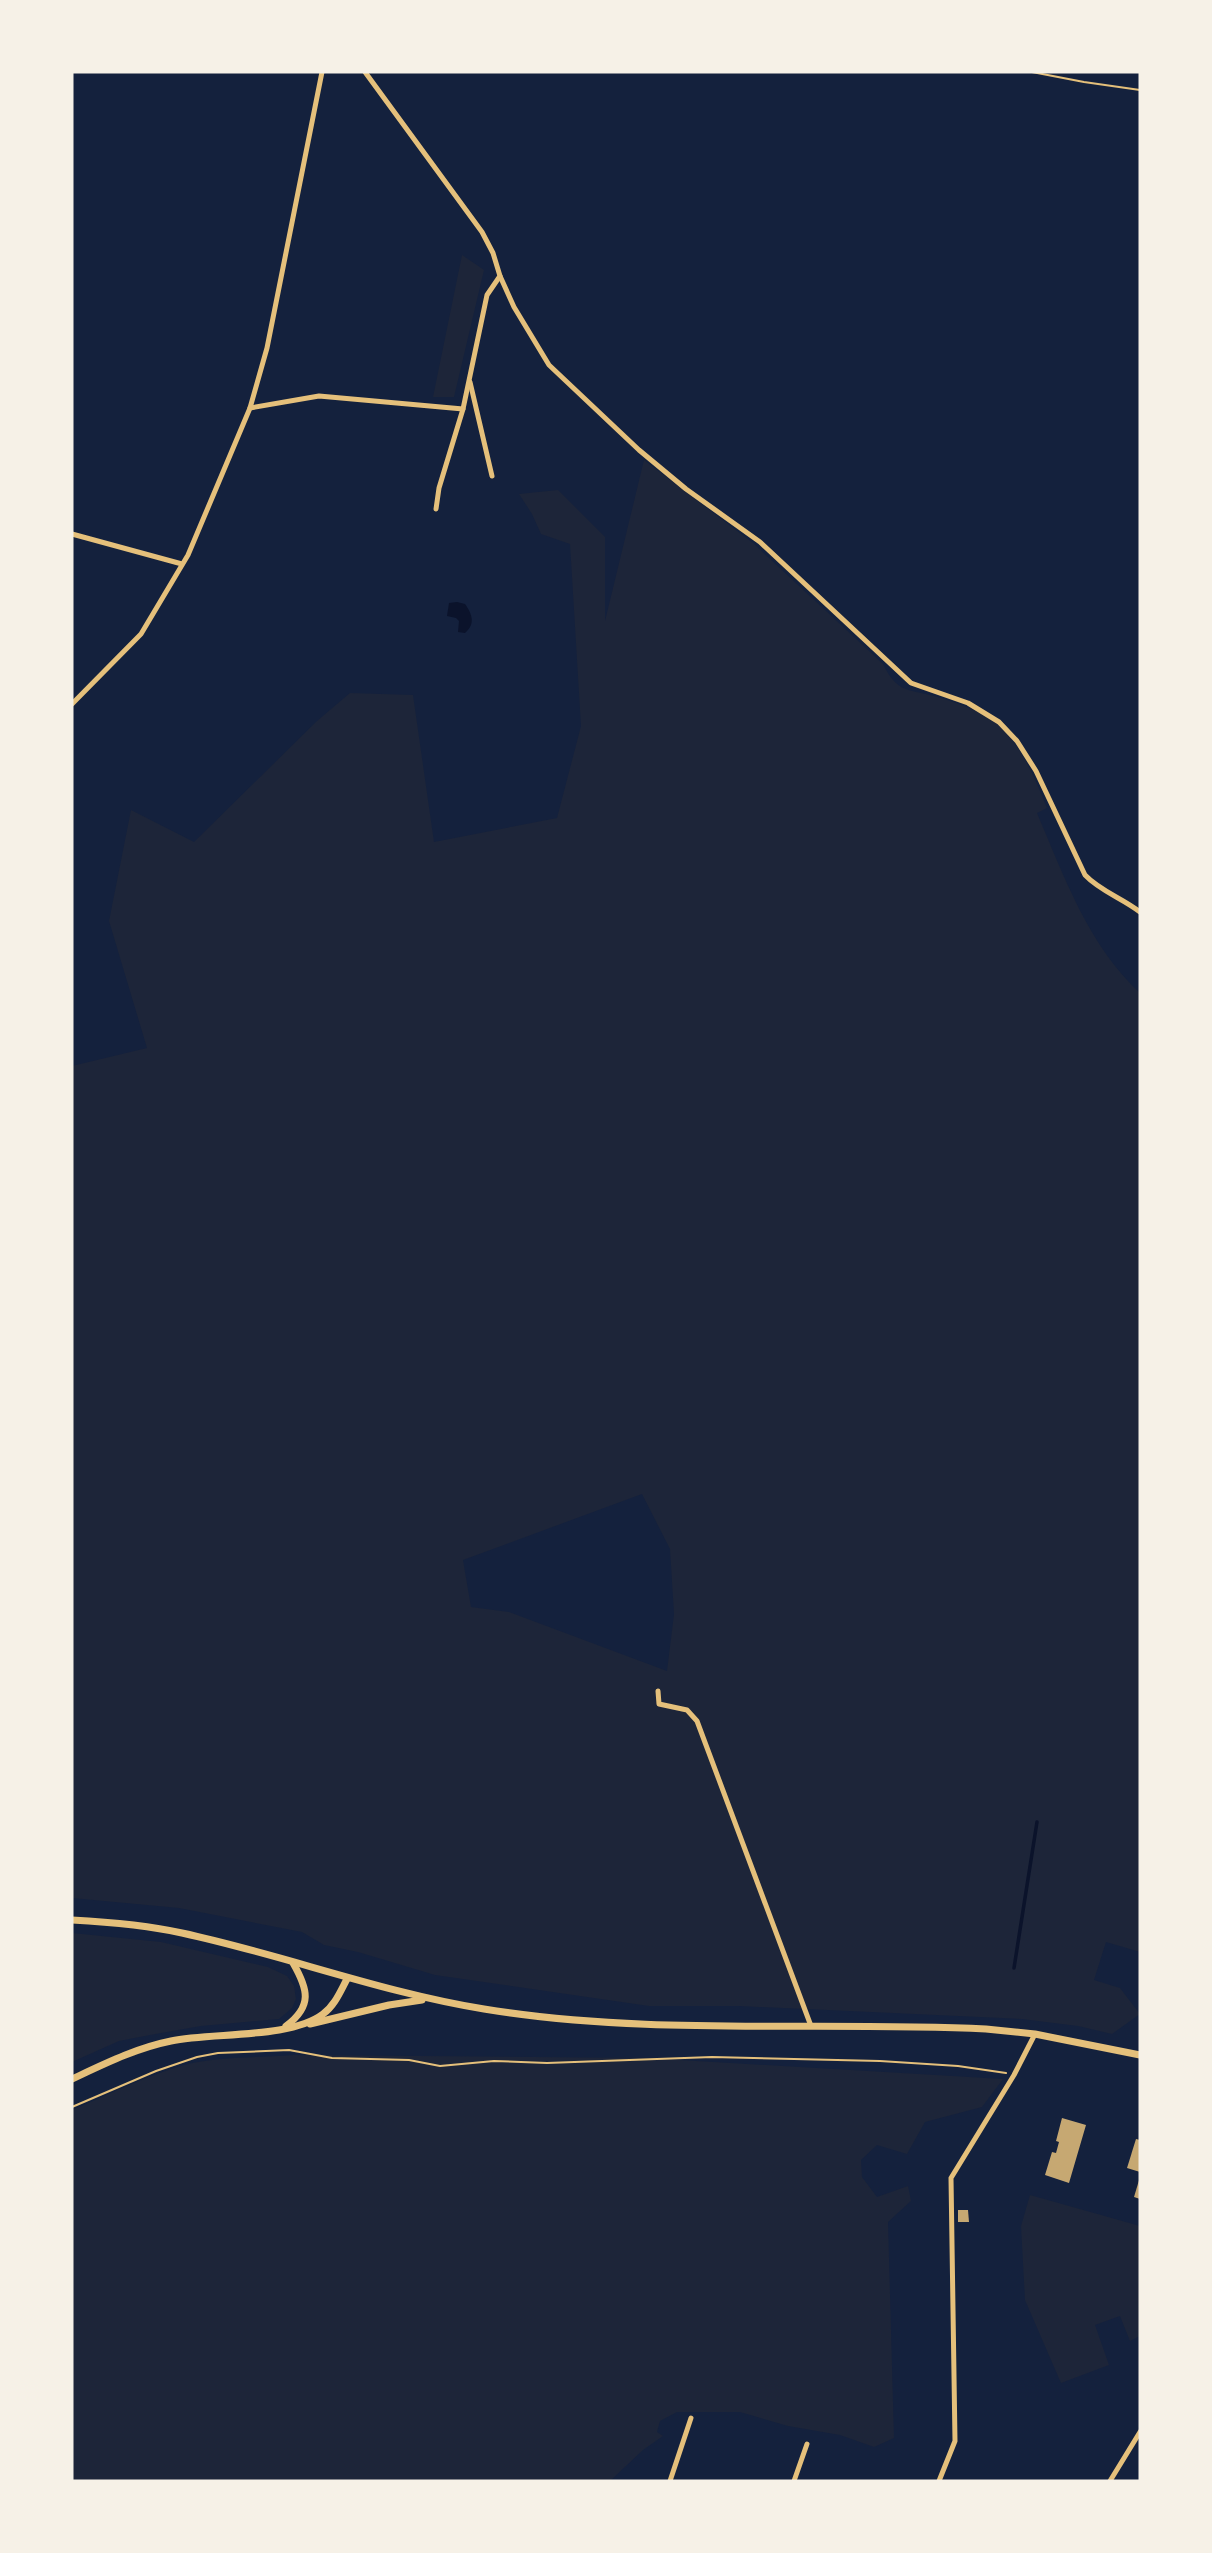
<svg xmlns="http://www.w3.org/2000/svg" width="1212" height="2553" font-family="Karla,sans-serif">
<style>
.green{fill:#1d2539;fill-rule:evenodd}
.water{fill:#0b132b}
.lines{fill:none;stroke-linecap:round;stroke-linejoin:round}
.stream{stroke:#0b132b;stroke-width:3.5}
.building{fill:#c6a872}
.path{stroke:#e5c07b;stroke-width:2}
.minor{stroke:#e5c07b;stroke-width:5}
.tertiary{stroke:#e5c07b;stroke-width:7}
</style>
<rect width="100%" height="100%" fill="#14213d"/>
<g class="green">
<path d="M462,255L484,270L454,397H433Z"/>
<path d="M644,460L753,543L883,664C897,692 906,689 934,696C949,700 977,710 989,718C1019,738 1034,776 1047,808L1037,813C1064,876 1088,945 1140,993V1952L1106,1942L1094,1980L1120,1988L1140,2014L1112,2034L1078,2026L1022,2019L739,2006H649L435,1975L358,1952L324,1945L302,1932L179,1908L72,1898V1066L147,1048L109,921L131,810L194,842L317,721L350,693L413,695L434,842L557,818L581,726L570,544L541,534L532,514L519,494L558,490L605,537V621ZM642,1494L670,1549L674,1614L667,1671L509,1612L471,1607L463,1560Z"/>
<path d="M72,1933L161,1942L268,1967L287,1976L294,1986L296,1999L292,2008L279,2019L201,2026L150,2035L119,2041L72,2062Z"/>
<path d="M293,2055L646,2058L1003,2079L982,2107L925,2122L907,2154L877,2145L861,2160L862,2177L877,2197L908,2186L911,2201L888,2222L894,2438L874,2447L840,2435L788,2426L740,2412H677L660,2421L657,2432L663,2436L643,2450L610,2481H72V2110C108,2095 146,2076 184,2065C218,2056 258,2058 293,2055Z"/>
<path d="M1030,2195L1140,2226V2336L1130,2341L1120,2316L1095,2325L1109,2365L1061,2383L1025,2300L1021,2226Z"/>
</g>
<path class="water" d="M457,602L465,604C472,614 476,624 465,633L458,632L459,621L456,618L447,616L449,603Z"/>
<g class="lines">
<path class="stream" d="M1014,1968L1037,1822"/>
</g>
<g class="building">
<path d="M1062,2118L1086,2125L1069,2183L1045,2175L1052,2152L1056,2153L1059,2142L1056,2141Z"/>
<path d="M1136,2139L1140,2140V2172L1127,2168Z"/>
<path d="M1140,2177V2199L1134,2197Z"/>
<path d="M958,2210H968L969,2222H958Z"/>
</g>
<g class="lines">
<g class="path">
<path d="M1032,72L1084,82L1140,90"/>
<path d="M72,2107L156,2071L197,2057L218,2053L289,2050L332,2058L409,2060L440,2066L494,2061L547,2063L712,2057L880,2061L958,2066L1006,2073"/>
</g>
<g class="minor">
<path d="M365,72L482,232L493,253L500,276L487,295L463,409L439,488L436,509"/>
<path d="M500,276L514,307L549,365L639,450L686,489L760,542L911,683L968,703L999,722L1017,741L1036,771L1085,875C1100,891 1122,898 1140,912"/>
<path d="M470,382L492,476"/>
<path d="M250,408L319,396L463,409"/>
<path d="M72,534L182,564"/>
<path d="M72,704L141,634L188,555L250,408L267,348L322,72"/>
<path d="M658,1691L659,1704L687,1710L697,1721L811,2026"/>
<path d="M670,2481L691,2418"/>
<path d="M794,2481L807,2444"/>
<path d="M939,2481L955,2441L951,2178L1014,2075L1035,2034"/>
<path d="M1110,2481L1140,2432"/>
</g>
<g class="tertiary">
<path d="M72,1920C109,1922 146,1925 182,1933C284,1955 380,1992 484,2009C649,2036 819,2021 986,2029L1035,2034L1140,2055"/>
<path d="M310,2024L389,2005L422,2000"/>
<path d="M286,2026C313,2006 308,1989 293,1963"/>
<path d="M72,2079C104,2064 136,2048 171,2041C213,2032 290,2039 323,2014C335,2005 340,1992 347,1979"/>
</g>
</g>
<rect width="1212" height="2553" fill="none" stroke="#f6f1e7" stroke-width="147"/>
</svg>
